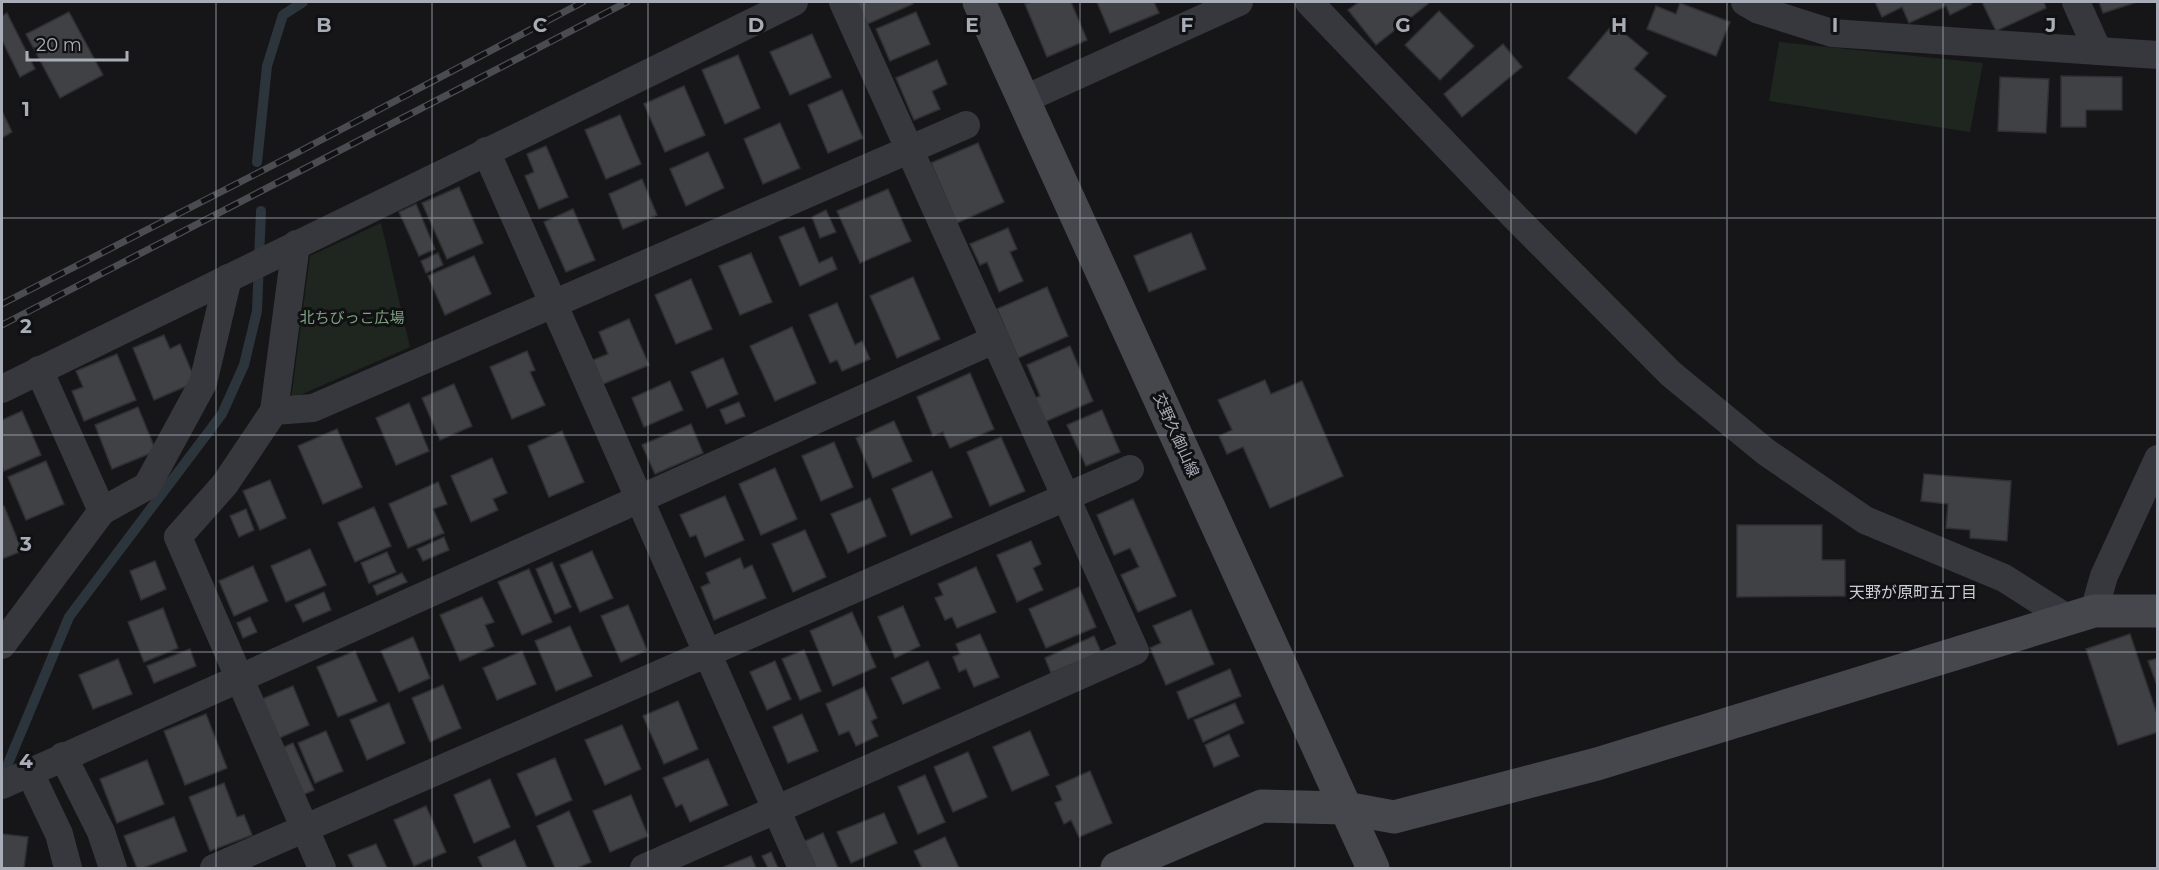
<svg xmlns="http://www.w3.org/2000/svg" width="2159" height="870" font-family="Montserrat,'Noto Sans JP',sans-serif">
<style>
.park{fill:#1e261f}
.lines{fill:none;stroke-linecap:round;stroke-linejoin:round}
.stream{stroke:#2c353c;stroke-width:10}
.building{fill:#404145;stroke:#303034;stroke-width:1.5}
.street{stroke:#37383d;stroke-width:28}
.secondary{stroke:#45474d;stroke-width:33}
.rail-casing{stroke:#4a4c52;stroke-width:7}
.rail{stroke:#111113;stroke-width:4.5;stroke-dasharray:14;stroke-linecap:butt}
.grid{fill:none;stroke:#a8adb8;stroke-width:1.5;stroke-opacity:0.55}
.labels{text-anchor:middle;stroke-width:6;stroke-linejoin:round;paint-order:stroke}
.park-label{font-size:15px;fill:#7fa381;stroke:#111113}
.street-label{font-size:15px;fill:#a8adb8;stroke:#111113}
.neighbourhood-label{font-size:16px;fill:#c9ccd4;stroke:#111113}
.grid-label{font-size:20px;text-anchor:middle;font-weight:bold;fill:#a8adb8;stroke:#111113;stroke-width:6;stroke-linejoin:round;paint-order:stroke}
</style>
<rect width="100%" height="100%" fill="#161618"/>
<g class="park">
<path d="M1779,42L1983,63L1970,132L1769,101Z"/>
<path d="M381,223L410,347L291,399L310,256Z"/>
</g>
<g class="lines">
<g class="stream">
<path d="M257,162L267,66L283,15L303,2"/>
<path d="M2,778L69,617L222,414L244,365L257,311L261,211"/>
</g>
</g>
<g class="building">
<path d="M852,2H912L913,4L863,26Z"/>
<path d="M1031,2H1071L1087,40L1047,57L1025,4Z"/>
<path d="M1097,2H1154L1159,13L1110,33Z"/>
<path d="M1359,2H1428L1429,3L1376,45L1348,10Z"/>
<path d="M1875,2H1971L1972,4L1950,15L1946,6L1909,23L1902,7L1882,17Z"/>
<path d="M1982,2H2044L2046,8L1996,31Z"/>
<path d="M2099,2H2137L2103,13Z"/>
<path d="M1680,3L1730,22L1716,56L1647,29L1656,6L1676,14Z"/>
<path d="M1439,11L1474,46L1440,80L1405,45Z"/>
<path d="M69,12L103,75L60,98L26,34Z"/>
<path d="M916,12L930,44L890,61L876,29Z"/>
<path d="M7,13L35,69L20,77L2,40V16Z"/>
<path d="M1613,24L1648,53L1634,69L1666,96L1636,134L1568,78Z"/>
<path d="M812,34L831,77L790,95L770,52Z"/>
<path d="M1503,44L1522,67L1462,117L1444,94Z"/>
<path d="M738,55L760,108L725,124L702,70Z"/>
<path d="M937,60L947,84L932,91L940,109L914,120L896,78Z"/>
<path d="M2061,76L2122,77V110H2086V127H2061Z"/>
<path d="M2000,77L2049,79L2046,133L1998,131Z"/>
<path d="M684,86L705,135L665,152L644,104Z"/>
<path d="M842,90L863,138L828,153L808,105Z"/>
<path d="M2,111L12,132L2,138Z"/>
<path d="M620,115L641,164L606,179L585,130Z"/>
<path d="M780,123L800,168L763,184L744,139Z"/>
<path d="M978,143L1004,202L957,223L931,163Z"/>
<path d="M546,146L568,197L539,209L525,176L534,172L527,154Z"/>
<path d="M708,152L724,188L686,206L670,169Z"/>
<path d="M642,179L657,215L623,229L609,194Z"/>
<path d="M459,187L483,243L447,259L422,203Z"/>
<path d="M888,189L911,241L860,263L837,211Z"/>
<path d="M416,204L435,249L419,256L399,212Z"/>
<path d="M573,209L595,260L566,272L544,222Z"/>
<path d="M826,210L836,232L820,238L812,217Z"/>
<path d="M804,227L819,263L832,257L837,269L800,286L779,237Z"/>
<path d="M1008,228L1017,249L1010,252L1023,281L999,292L987,262L980,265L970,244Z"/>
<path d="M1191,233L1206,269L1149,292L1134,256Z"/>
<path d="M438,253L443,265L426,273L421,261Z"/>
<path d="M751,253L772,302L740,315L719,266Z"/>
<path d="M474,256L491,294L445,315L428,276Z"/>
<path d="M913,277L940,339L897,358L870,296Z"/>
<path d="M691,279L712,329L676,344L655,295Z"/>
<path d="M1047,287L1068,336L1018,358L997,309Z"/>
<path d="M837,303L855,345L862,341L870,359L842,371L837,360L830,363L809,315Z"/>
<path d="M629,319L649,365L603,384L593,360L608,354L599,332Z"/>
<path d="M792,327L816,383L775,401L750,346Z"/>
<path d="M164,335L170,349L180,344L196,382L154,400L133,348Z"/>
<path d="M1070,346L1093,401L1042,423L1032,399L1040,396L1027,365Z"/>
<path d="M527,351L535,370L530,372L545,405L512,419L490,367Z"/>
<path d="M117,354L136,400L84,421L72,391L83,387L76,371Z"/>
<path d="M723,358L738,394L707,408L691,372Z"/>
<path d="M970,373L994,429L950,448L943,432L933,436L917,397Z"/>
<path d="M1265,380L1271,394L1302,381L1343,476L1270,508L1243,447L1227,454L1219,436L1232,430L1218,400Z"/>
<path d="M670,381L683,410L644,427L632,398Z"/>
<path d="M454,384L472,426L440,440L422,398Z"/>
<path d="M739,402L745,416L726,424L720,410Z"/>
<path d="M409,403L429,451L396,465L376,418Z"/>
<path d="M138,407L156,451L112,469L95,425Z"/>
<path d="M1102,410L1120,452L1086,466L1067,425Z"/>
<path d="M22,411L41,455L4,471L2,466V420Z"/>
<path d="M894,421L912,461L873,478L856,438Z"/>
<path d="M691,424L703,453L655,474L642,445Z"/>
<path d="M337,429L362,487L323,504L298,446Z"/>
<path d="M562,431L584,482L549,497L528,446Z"/>
<path d="M1001,437L1025,491L990,506L967,452Z"/>
<path d="M834,442L853,487L821,501L802,456Z"/>
<path d="M492,458L507,493L493,499L498,510L471,522L451,476Z"/>
<path d="M46,461L64,504L26,520L8,477Z"/>
<path d="M775,468L797,519L761,535L739,484Z"/>
<path d="M932,471L952,517L911,535L892,489Z"/>
<path d="M1924,474L2011,481L2007,541L1970,538V530L1946,528L1948,504L1921,501Z"/>
<path d="M270,480L286,518L260,530L243,491Z"/>
<path d="M438,482L447,504L433,509L444,533L408,548L389,504Z"/>
<path d="M725,496L744,540L705,557L696,535L690,537L680,515Z"/>
<path d="M870,498L886,536L848,553L831,514Z"/>
<path d="M1133,499L1176,596L1138,612L1121,575L1139,567L1130,548L1114,555L1097,515Z"/>
<path d="M2,506H4L22,551L2,559Z"/>
<path d="M374,507L391,546L355,562L338,523Z"/>
<path d="M246,509L254,530L239,537L230,516Z"/>
<path d="M1737,525H1822V560H1845V596L1737,597Z"/>
<path d="M805,530L826,577L793,592L772,544Z"/>
<path d="M444,537L449,550L423,561L417,549Z"/>
<path d="M1031,541L1041,564L1033,568L1043,590L1017,602L997,555Z"/>
<path d="M310,549L326,585L286,602L271,566Z"/>
<path d="M592,551L613,598L580,612L560,565Z"/>
<path d="M387,552L396,572L369,583L361,563Z"/>
<path d="M740,558L744,569L752,565L766,598L714,620L701,587L710,583L706,573Z"/>
<path d="M155,561L166,589L141,600L130,571Z"/>
<path d="M552,562L571,607L555,614L536,569Z"/>
<path d="M253,566L268,601L234,616L219,581Z"/>
<path d="M976,567L996,612L957,628L952,617L945,620L935,598L943,595L938,584Z"/>
<path d="M529,569L552,622L522,635L498,582Z"/>
<path d="M402,573L407,582L377,595L373,586Z"/>
<path d="M1079,587L1096,627L1046,648L1029,609Z"/>
<path d="M324,592L331,610L303,622L295,605Z"/>
<path d="M482,597L494,622L485,625L494,646L460,661L440,615Z"/>
<path d="M628,605L647,650L621,662L601,616Z"/>
<path d="M903,606L920,646L895,658L878,617Z"/>
<path d="M163,608L178,648L144,662L128,622Z"/>
<path d="M1191,610L1214,664L1166,685L1150,648L1161,643L1153,626Z"/>
<path d="M852,612L876,667L833,686L810,631Z"/>
<path d="M250,617L257,632L243,638L237,623Z"/>
<path d="M570,626L592,676L556,691L535,641Z"/>
<path d="M980,634L999,677L974,687L966,669L959,672L953,657L960,654L956,644Z"/>
<path d="M2130,634L2158,717V732L2118,745L2086,649Z"/>
<path d="M1094,636L1101,652L1051,673L1045,658Z"/>
<path d="M413,637L430,678L399,692L381,651Z"/>
<path d="M190,649L196,666L154,683L147,666Z"/>
<path d="M804,650L821,691L800,700L782,659Z"/>
<path d="M355,651L377,701L338,717L317,667Z"/>
<path d="M522,651L536,684L497,700L483,668Z"/>
<path d="M2158,658V688L2148,661Z"/>
<path d="M118,659L132,694L93,709L79,675Z"/>
<path d="M775,661L791,699L767,710L750,672Z"/>
<path d="M928,661L940,688L903,704L891,678Z"/>
<path d="M1230,669L1241,696L1188,719L1177,692Z"/>
<path d="M443,685L461,728L430,742L412,698Z"/>
<path d="M293,686L309,725L277,739L260,700Z"/>
<path d="M864,687L877,718L871,721L878,736L856,746L849,731L839,735L826,704Z"/>
<path d="M678,701L698,749L664,764L643,716Z"/>
<path d="M389,703L405,743L367,760L350,720Z"/>
<path d="M1235,703L1244,723L1203,742L1194,720Z"/>
<path d="M206,714L227,768L185,785L164,731Z"/>
<path d="M802,714L818,751L788,763L773,727Z"/>
<path d="M622,725L641,769L605,785L585,740Z"/>
<path d="M326,731L343,771L315,783L298,743Z"/>
<path d="M1030,731L1049,775L1012,791L993,747Z"/>
<path d="M1229,734L1239,756L1214,767L1205,745Z"/>
<path d="M293,743L314,790L300,796L280,749Z"/>
<path d="M968,752L987,797L953,812L934,767Z"/>
<path d="M555,758L572,800L536,816L517,774Z"/>
<path d="M708,759L728,805L690,822L682,804L676,807L663,778Z"/>
<path d="M147,760L164,804L117,823L100,779Z"/>
<path d="M1090,771L1112,823L1079,837L1071,820L1064,824L1055,803L1062,800L1056,786Z"/>
<path d="M925,775L945,822L918,834L898,787Z"/>
<path d="M490,779L510,827L474,843L454,795Z"/>
<path d="M224,783L237,817L244,815L252,835L210,851L189,797Z"/>
<path d="M631,795L648,836L610,852L593,811Z"/>
<path d="M426,806L446,852L414,866L394,820Z"/>
<path d="M569,811L591,862L577,868H555L537,826Z"/>
<path d="M884,813L897,843L851,863L837,832Z"/>
<path d="M174,817L187,851L143,868H137L124,836Z"/>
<path d="M823,833L838,868H811L801,843Z"/>
<path d="M2,834L28,837L24,868H2Z"/>
<path d="M945,837L959,868H922L914,851Z"/>
<path d="M515,840L527,868H483L478,857Z"/>
<path d="M376,844L387,868H354L348,855Z"/>
<path d="M771,852L778,868H768L762,856Z"/>
<path d="M751,856L756,868H721Z"/>
</g>
<g class="lines">
<g class="street">
<path d="M1309,2L1513,215L1671,374L1766,452L1865,520L2004,578L2067,618"/>
<path d="M1745,2L1759,10L1832,33L2098,51L2076,2"/>
<path d="M2098,51L2158,55"/>
<path d="M1025,99L1239,2"/>
<path d="M486,151L802,868"/>
<path d="M296,244L274,411L313,408L966,125"/>
<path d="M39,370L102,511"/>
<path d="M2,389L794,2"/>
<path d="M274,411L225,484L178,537L322,868"/>
<path d="M2094,611L2104,576L2158,459"/>
<path d="M2,645L102,511L147,486L203,383L228,278"/>
<path d="M63,756L101,832L113,868"/>
<path d="M29,771L59,834L68,868"/>
<path d="M2,785L996,339"/>
<path d="M214,868L1130,469"/>
<path d="M644,868L1135,651L843,2"/>
</g>
<g class="secondary">
<path d="M979,2L1373,868"/>
<path d="M1117,868L1262,806L1345,808L1394,817L1597,764L2094,611H2158"/>
</g>
<defs>
<g id="rail">
<path d="M2,304L287,158L583,2"/>
<path d="M2,325L627,2"/>
</g>
</defs>
<use href="#rail" class="rail-casing"/>
<use href="#rail" class="rail"/>
</g>
<path class="grid" d="M216,2V868M432,2V868M648,2V868M864,2V868M1080,2V868M1295,2V868M1511,2V868M1727,2V868M1943,2V868M2,218H2158M2,435H2158M2,652H2158"/>
<g class="labels">
<g class="park-label">
<text x="352" y="323">北ちびっこ広場</text>
</g>
<g class="street-label">
<text transform="translate(1176 435) rotate(66)" y="5">交野久御山線</text>
</g>
<g class="neighbourhood-label">
<text x="1913" y="598">天野が原町五丁目</text>
</g>
</g>
<g class="grid-label">
<text x="324" y="32">B</text>
<text x="540" y="32">C</text>
<text x="756" y="32">D</text>
<text x="972" y="32">E</text>
<text x="1187" y="32">F</text>
<text x="1403" y="32">G</text>
<text x="1619" y="32">H</text>
<text x="1835" y="32">I</text>
<text x="2051" y="32">J</text>
<text x="26" y="116">1</text>
<text x="26" y="333">2</text>
<text x="26" y="551">3</text>
<text x="26" y="768">4</text>
</g>
<rect width="2159" height="870" fill="none" stroke="#a8adb8" stroke-width="6"/>
<path d="M27 51v9h100v-9" fill="none" stroke="#a8adb8" stroke-width="3"/>
<text x="36" y="51" font-size="18" fill="#a8adb8" stroke="#111113" stroke-width="4.5" paint-order="stroke">20 m</text>
</svg>
